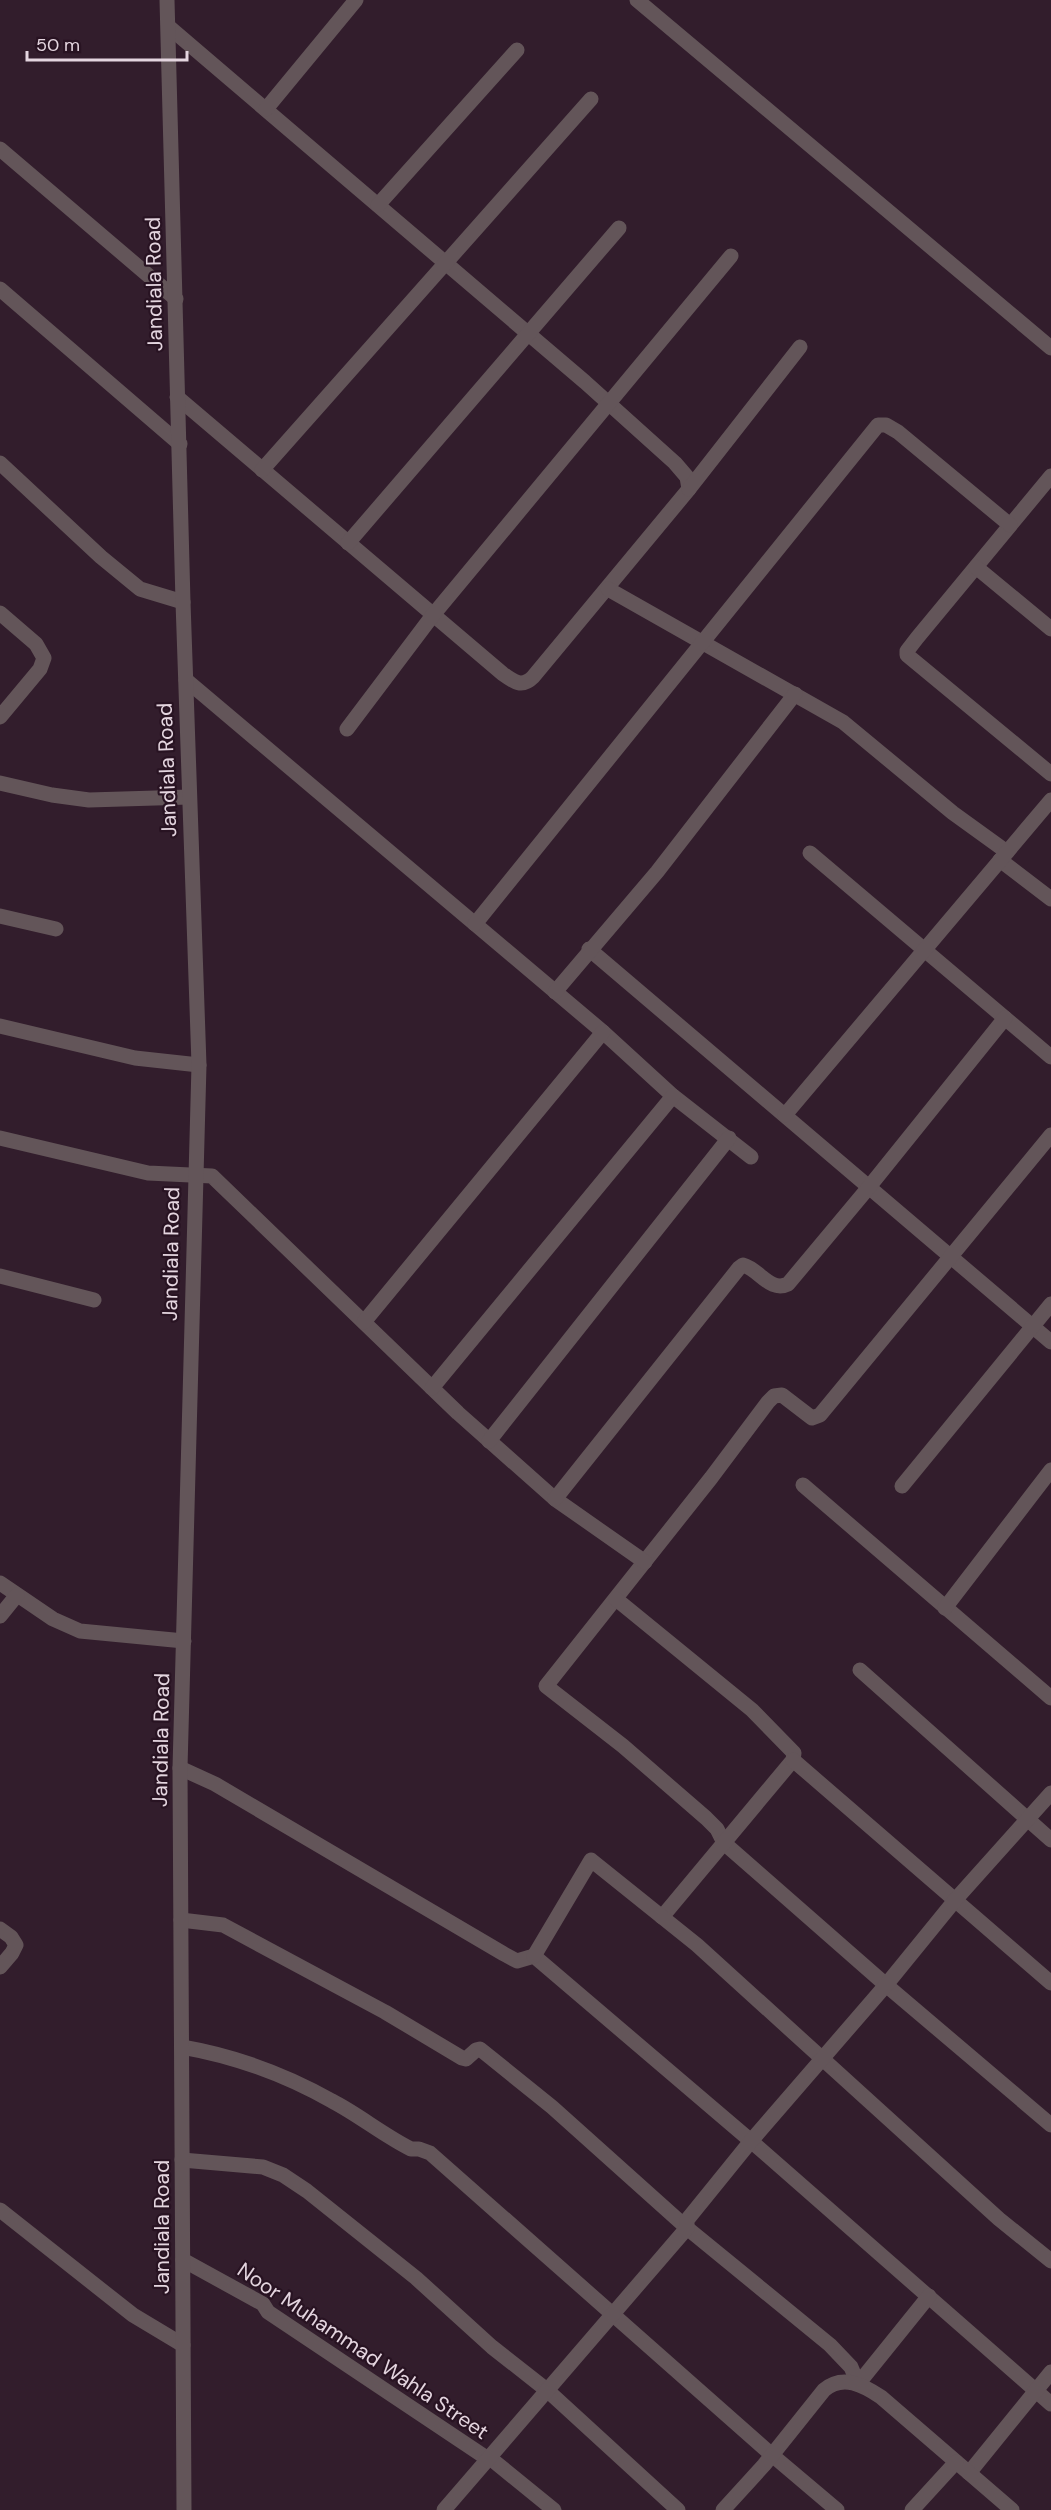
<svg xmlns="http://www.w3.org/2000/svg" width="1051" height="2510" font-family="'DM Sans',sans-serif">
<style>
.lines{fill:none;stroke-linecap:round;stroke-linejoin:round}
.minor{stroke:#635559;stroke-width:15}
.tertiary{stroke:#635559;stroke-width:15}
.labels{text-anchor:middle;stroke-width:4.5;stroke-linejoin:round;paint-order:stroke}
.street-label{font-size:21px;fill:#e4d5df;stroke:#281322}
</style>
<rect width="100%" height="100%" fill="#321d2c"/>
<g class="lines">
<g class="minor">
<path d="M637,0L1051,348"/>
<path d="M169,27L585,382L675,463L687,477L689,489L533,677C522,688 514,682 503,674L177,397"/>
<path d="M266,109L356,0"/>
<path d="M0,149L176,299"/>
<path d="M378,205L517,50"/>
<path d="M0,289L180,444"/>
<path d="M0,463L101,557L140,589L183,602"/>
<path d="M262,470L591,99"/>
<path d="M1051,476L917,638L907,651V655L1051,774"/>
<path d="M689,489L800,347"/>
<path d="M348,543L619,228"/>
<path d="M976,567L1051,629"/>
<path d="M608,589L843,722L953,813L1007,852"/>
<path d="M0,613L36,644L44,658L40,669L0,717"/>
<path d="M186,680L603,1032L673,1096L751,1157"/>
<path d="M347,729L433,615L731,256"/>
<path d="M0,783L52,795L89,800L189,797"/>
<path d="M810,853L1051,1057"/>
<path d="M1000,860L1051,899"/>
<path d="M0,916L56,929"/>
<path d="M475,924L878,425H886L898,432L1010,525"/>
<path d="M589,949L1051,1342"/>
<path d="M555,992L657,872L795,694"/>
<path d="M0,1026L135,1058L199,1065"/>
<path d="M785,1115L1051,800"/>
<path d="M1051,1135L820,1415L812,1418L782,1395L774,1396L768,1402L711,1478L546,1686L623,1746L706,1818L717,1829L724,1843L886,1985L1051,2125"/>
<path d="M0,1138L148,1173L212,1176L458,1413L555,1499L645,1562"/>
<path d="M0,1276L94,1300"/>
<path d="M364,1322L603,1032"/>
<path d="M432,1388L673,1096"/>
<path d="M489,1441L729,1138"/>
<path d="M803,1485L1051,1698"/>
<path d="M902,1486L1051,1304"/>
<path d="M555,1499L739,1268L743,1265C759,1269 770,1293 788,1284L869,1187L1005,1018"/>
<path d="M0,1583L53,1619L80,1631L184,1641"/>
<path d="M616,1599L752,1710L794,1753L793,1760L662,1917"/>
<path d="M945,1608L1051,1470"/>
<path d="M0,1616L17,1595"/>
<path d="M860,1670L1051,1840"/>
<path d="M793,1760L1051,1983"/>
<path d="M180,1768L215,1784L504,1954L517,1961L534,1956L751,2141L1051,2404"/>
<path d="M181,1920L223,1925L385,2012L462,2058L466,2059L476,2050L480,2049L552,2107L687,2228L830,2345L851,2367L858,2384L929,2296"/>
<path d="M0,1929L11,1937L16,1945L12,1953L0,1967"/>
<path d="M534,1956L591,1860L697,1945L999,2219L1051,2261"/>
<path d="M182,2047C234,2056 286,2075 332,2101C359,2115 383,2135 411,2149H419L430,2153L772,2455L837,2510"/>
<path d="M182,2160L263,2167L283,2175L307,2191L416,2278L492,2347L548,2391L678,2510"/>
<path d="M0,2210L133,2315L183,2345"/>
<path d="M183,2260L263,2304L268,2312L488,2459"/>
<path d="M490,2458L554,2510"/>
<path d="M969,2473L1051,2372"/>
<path d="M444,2510L687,2228V2220L751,2141L886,1985L956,1899L1051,1793"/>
<path d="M723,2510L764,2465L824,2390C843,2374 863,2385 881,2397L1012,2510"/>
<path d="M912,2510L956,2462"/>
</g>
<path class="tertiary" d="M167,0L183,602L199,1065L180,1768L184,2510"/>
</g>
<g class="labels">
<g class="street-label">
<text transform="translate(154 284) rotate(-91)" y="7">Jandiala Road</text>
<text transform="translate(167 770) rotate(-92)" y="7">Jandiala Road</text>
<text transform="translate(171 1254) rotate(-89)" y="7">Jandiala Road</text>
<text transform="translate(161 1740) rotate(-89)" y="7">Jandiala Road</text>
<text transform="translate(162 2227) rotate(-90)" y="7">Jandiala Road</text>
<text transform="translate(363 2351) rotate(34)" y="7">Noor Muhammad Wahla Street</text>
</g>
</g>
<path d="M27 51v9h160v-9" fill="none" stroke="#e4d5df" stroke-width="3"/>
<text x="36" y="51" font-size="18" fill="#e4d5df" stroke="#281322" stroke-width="4.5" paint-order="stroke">50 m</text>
</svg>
